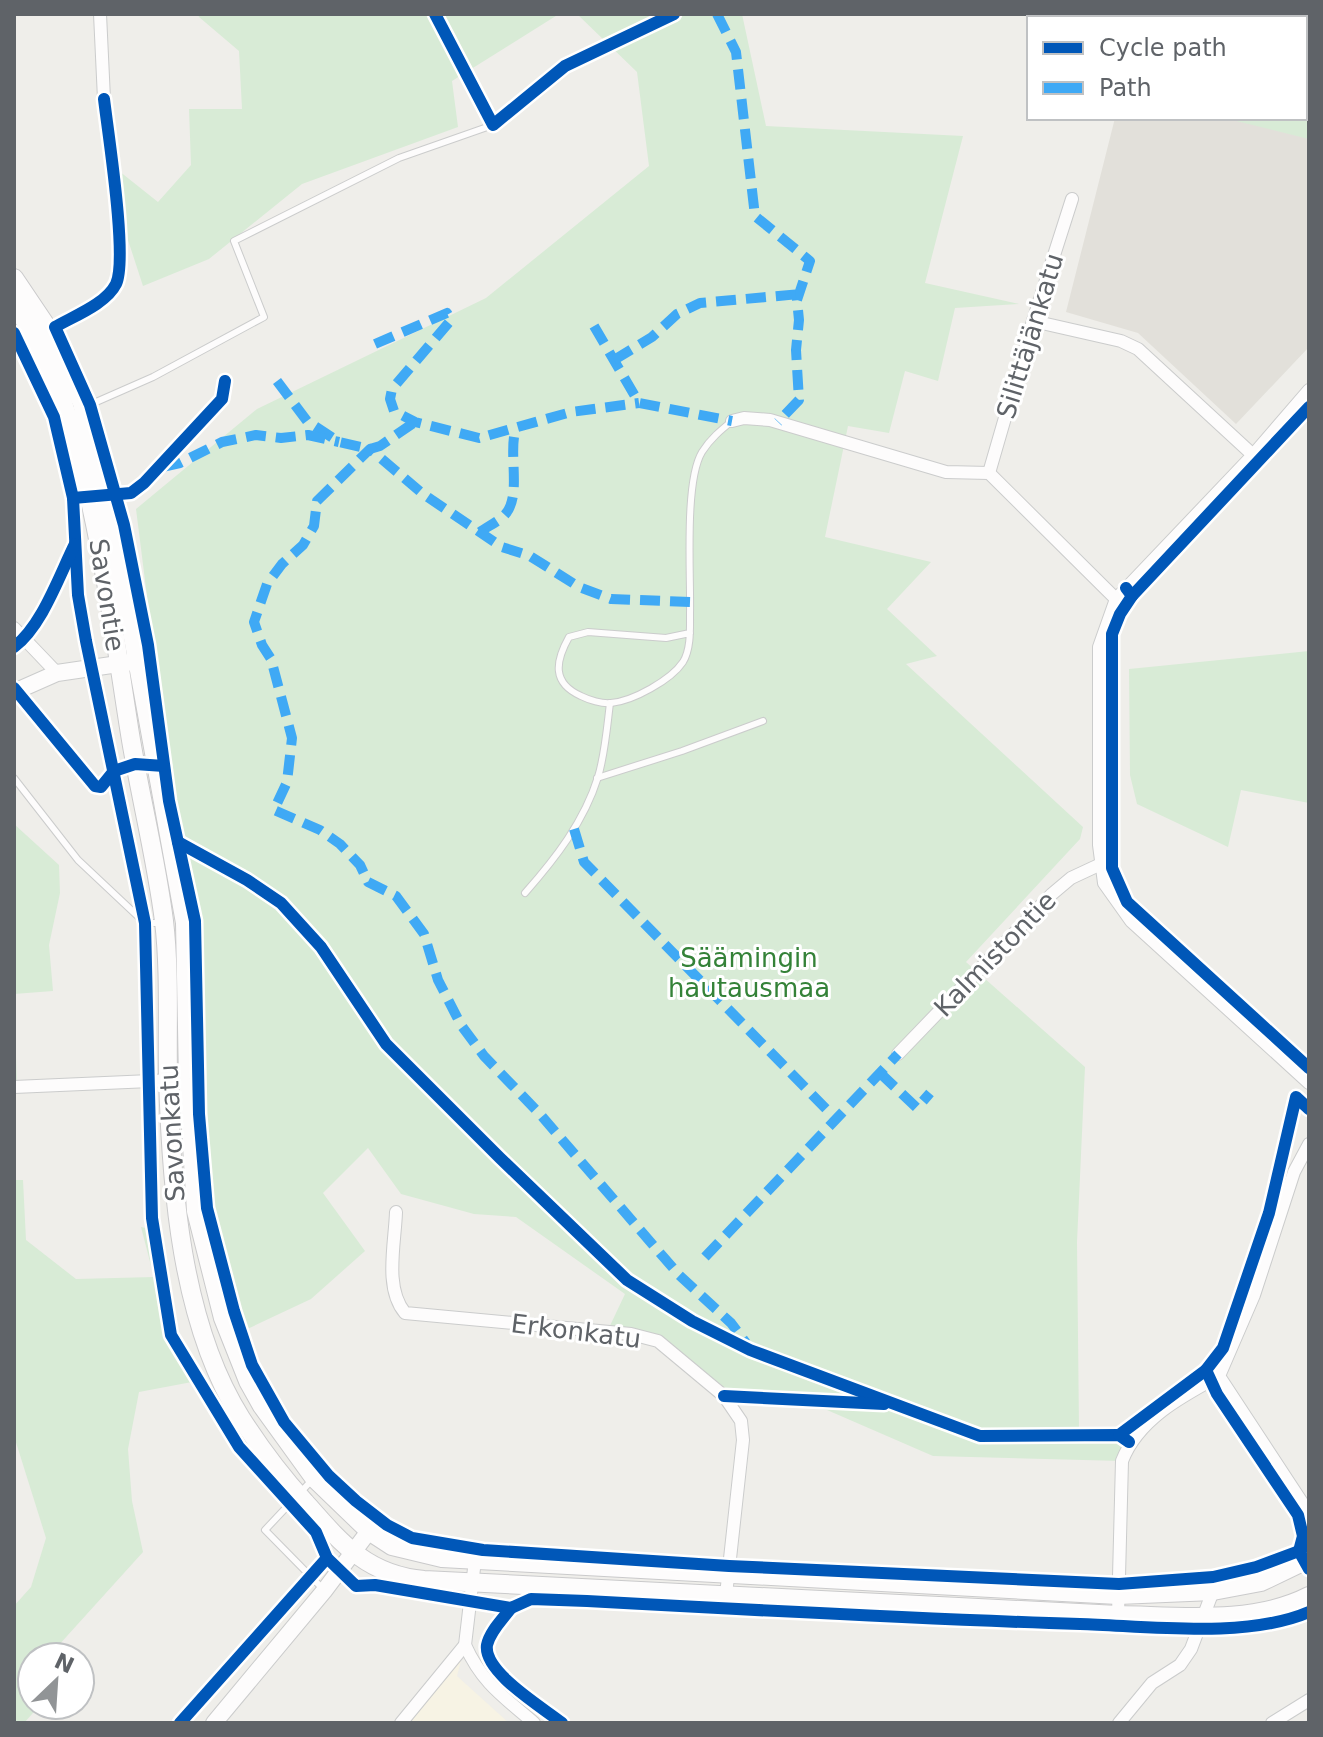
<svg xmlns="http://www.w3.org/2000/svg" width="1323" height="1737" font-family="'DejaVu Sans',sans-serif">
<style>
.commercial{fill:#f7f3e4}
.education{fill:#e2e0da}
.green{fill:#d8ebd6}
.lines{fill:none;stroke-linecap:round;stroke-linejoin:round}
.service-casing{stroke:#cbcccc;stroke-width:8}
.minor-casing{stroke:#cbcccc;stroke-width:14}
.tertiary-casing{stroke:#cbcccc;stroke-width:18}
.secondary-casing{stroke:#cacacb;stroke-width:20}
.service{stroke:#fdfcfc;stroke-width:6}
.minor{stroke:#fdfcfc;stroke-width:12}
.tertiary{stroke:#fdfcfc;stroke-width:16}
.secondary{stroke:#fdfcfc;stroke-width:18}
.quiet{stroke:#3fa9f5;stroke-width:10;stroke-dasharray:20 10;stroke-linecap:butt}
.cycleway-casing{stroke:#fff;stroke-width:17}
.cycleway{stroke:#0057b8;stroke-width:12}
.labels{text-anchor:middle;stroke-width:6;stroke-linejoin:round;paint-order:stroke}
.street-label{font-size:26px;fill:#5f6368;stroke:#fff}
.park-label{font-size:26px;fill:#348238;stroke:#fff}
</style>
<rect width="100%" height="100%" fill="#efeeea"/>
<path class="commercial" d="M465,1645L457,1676L509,1723H400Z"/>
<path class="education" d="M1141,14H1309V347L1236,424L1138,333L1066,312L1115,118H1305V18H1140Z"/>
<g class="green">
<path d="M198,14H559L452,81L458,127L302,184L209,259L143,286L127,237L114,167L158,202L191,165L189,109H242L239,51L199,17Z"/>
<path d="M577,14H742L766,126L963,136L925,283L1019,304L955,308L938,381L905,371L889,433L848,426L825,537L931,562L887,609L937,656L906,664L1083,827L1080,839L966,962L1085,1067L1077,1242L1079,1428L1129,1442L1122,1461L933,1456L827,1410L724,1396L658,1341L607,1332L625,1294L516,1217L474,1214L401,1194L368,1148L323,1193L365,1251L311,1299L241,1332L206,1198L199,1114L195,921L178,842L136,509L257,409L486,298L649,166L637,72Z"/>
<path d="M1174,14H1309V139L1224,118H1305V18H1173Z"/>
<path d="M1309,651V803L1241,790L1228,847L1137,804L1130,775L1129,669Z"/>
<path d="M14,824L59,865L60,893L49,945L53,991L14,994L17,1087H14Z"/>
<path d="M14,1180H23L26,1240L76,1279L154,1277L141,1227L154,1230L171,1335L192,1382L139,1392L128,1449L132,1501L143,1552L48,1657H32V1675L22,1686L32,1696V1705H40L24,1723H14V1606L31,1587L46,1538L14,1436Z"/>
</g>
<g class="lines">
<defs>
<g id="service">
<path d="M87,406L153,377L264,317L234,241L399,158L493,125"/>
<path d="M690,633L666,638L588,632L569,637C555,662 552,683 581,696C589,700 602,704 611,703C633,701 671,680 683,662C691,649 690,629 690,614C691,576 684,482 702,452C710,439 721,430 732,421"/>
<path d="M14,778L78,860L145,923H161"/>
<path d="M597,778L682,751L763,721"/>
<path d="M525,893C555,859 584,822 598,777C605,754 607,727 610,703"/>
<path d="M312,1480L265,1530L324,1590"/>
</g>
<g id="minor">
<path d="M100,14L104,99"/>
<path d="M1033,321L1121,341L1138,349L1253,455"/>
<path d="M732,421L744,418L770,420L946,472L989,473L1116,599L1099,647V845L1104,883L1131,921L1309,1083"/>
<path d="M989,473L1033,321L1072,199"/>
<path d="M1116,599L1253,455L1309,390"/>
<path d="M14,628L57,673"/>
<path d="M898,1054L1052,894L1071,878L1101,864"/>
<path d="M14,1087L173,1080"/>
<path d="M1309,1144L1294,1172L1254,1295L1219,1376L1309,1513"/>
<path d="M396,1212C395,1244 384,1288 405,1313L631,1334L658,1341L724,1396L741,1421L743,1440L726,1595"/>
<path d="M1118,1615L1122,1461C1138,1419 1182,1396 1219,1376"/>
<path d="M465,1645C482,1683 504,1697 534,1723"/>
<path d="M401,1723L465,1645L475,1560"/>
<path d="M1119,1723L1152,1683L1180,1665L1191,1649L1213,1591"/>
<path d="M1272,1723L1309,1700"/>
</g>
<g id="tertiary">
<path d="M14,692L57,673L132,662"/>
<path d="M214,1723L324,1591L369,1531"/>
</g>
<g id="secondary">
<path d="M14,278L49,330L82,403L124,588L185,923L188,1079L196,1211L223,1318L248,1381L262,1406L314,1478L369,1531L392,1546L442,1558L1118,1595L1213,1591L1261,1582L1309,1559"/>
<path d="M14,300C33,337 55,376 67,415C100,519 113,627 130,734C140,796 156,858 164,921C170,972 167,1025 168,1076C171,1186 181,1323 241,1418C259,1446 282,1477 305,1502C341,1543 367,1575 424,1580L1118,1615C1180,1616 1252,1625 1309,1596"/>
</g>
</defs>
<use href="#service" class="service-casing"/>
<use href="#minor" class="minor-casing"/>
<use href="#tertiary" class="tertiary-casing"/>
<use href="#secondary" class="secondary-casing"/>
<use href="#service" class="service"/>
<use href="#minor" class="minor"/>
<use href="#tertiary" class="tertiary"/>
<use href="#secondary" class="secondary"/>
<g class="quiet">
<path d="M717,14L736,52L755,216L810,261L797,300L799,320L796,350L799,400L778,422"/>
<path d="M594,326L639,403L732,421"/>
<path d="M375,344L447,313L451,320L392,389L390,399L394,411L415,422L479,438L571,412L639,403"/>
<path d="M614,360L652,337L677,314L700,303L800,294"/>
<path d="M277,381L307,421L339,442L370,449L380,446L415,422"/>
<path d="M162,467L180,463L222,442L256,435L281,438L308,435L339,442"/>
<path d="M480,532C488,526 502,520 507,512C521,492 508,452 516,428"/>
<path d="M690,602L611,599L579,587L530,556L502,547L423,494L370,449L317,501L314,526L303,545L282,564L267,584L254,622L262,645L271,659L292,738L287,782L274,810L320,830L340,844L360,865L368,882L396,896L424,934L438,980L461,1025L484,1056L539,1113L679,1275L731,1323L746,1343"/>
<path d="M574,829L584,862L836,1119"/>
<path d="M880,1073L917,1108L930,1093"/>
<path d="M705,1257L898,1054"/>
</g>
<defs>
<g id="cycleway">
<path d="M435,14L493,125L565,66L674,14"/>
<path d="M104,99C108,133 128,259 116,284C106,304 74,316 55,327L90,405L124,525L148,645L169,801L195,921L199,1114L207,1208L234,1311L252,1365L284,1422L329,1476L356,1501L387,1525L412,1538L483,1550L729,1566L1119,1584L1213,1577L1256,1567L1299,1551L1309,1543"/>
<path d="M14,333L54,417L73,498L78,595L86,641L145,923L152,1218L171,1335L239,1447L316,1532L327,1558L356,1586L375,1585L511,1608L531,1599L587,1601C751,1610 915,1619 1080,1624C1148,1626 1246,1639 1309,1612"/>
<path d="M73,498L131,493L144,483L222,399L225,381"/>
<path d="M1126,588L1132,596L1120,614L1112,634V868L1127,902L1309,1068"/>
<path d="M1132,596L1309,407"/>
<path d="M14,647C42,626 59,576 75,544"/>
<path d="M14,688L95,786L101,787L114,771L135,764L164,766"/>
<path d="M178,842L247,880L281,903L321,947L386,1044L500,1158L627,1280L692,1321L750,1350L980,1436L1119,1435L1129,1442"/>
<path d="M1309,1109L1296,1097L1269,1213L1223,1348L1206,1370L1217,1394L1298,1515L1303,1536L1299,1551L1309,1569"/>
<path d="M724,1396L884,1404"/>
<path d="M1119,1435L1206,1370"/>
<path d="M511,1608C503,1619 490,1631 487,1645C483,1672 542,1707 562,1723"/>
<path d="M180,1723L327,1558"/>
</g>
</defs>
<use href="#cycleway" class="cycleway-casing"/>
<use href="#cycleway" class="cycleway"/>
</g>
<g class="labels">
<g class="street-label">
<text transform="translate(1030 336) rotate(-73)" y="9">Silittäjänkatu</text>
<text transform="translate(107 595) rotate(81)" y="9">Savontie</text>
<text transform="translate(995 954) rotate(-46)" y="9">Kalmistontie</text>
<text transform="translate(172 1133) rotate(-93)" y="9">Savonkatu</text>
<text transform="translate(576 1331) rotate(7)" y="9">Erkonkatu</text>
</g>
<g class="park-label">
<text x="749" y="967">Säämingin<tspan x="749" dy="30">hautausmaa</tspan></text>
</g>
</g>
<rect width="1323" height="1737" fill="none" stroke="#5f6368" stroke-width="32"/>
<rect x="1027" y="16" width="280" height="104" fill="#ffffff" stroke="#bfc1c3" stroke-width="2"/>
<rect x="1043" y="42" width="40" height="12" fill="#0057b8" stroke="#bfc1c3" stroke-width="2"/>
<text x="1099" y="56" font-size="24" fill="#5f6368">Cycle path</text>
<rect x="1043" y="82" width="40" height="12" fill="#3fa9f5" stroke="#bfc1c3" stroke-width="2"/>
<text x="1099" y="96" font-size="24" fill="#5f6368">Path</text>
<g transform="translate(56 1681) rotate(25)"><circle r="38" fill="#ffffff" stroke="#bfc1c3" stroke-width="2"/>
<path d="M0-6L14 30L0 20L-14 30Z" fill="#919496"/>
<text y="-12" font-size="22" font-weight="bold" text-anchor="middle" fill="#5f6368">N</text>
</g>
</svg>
